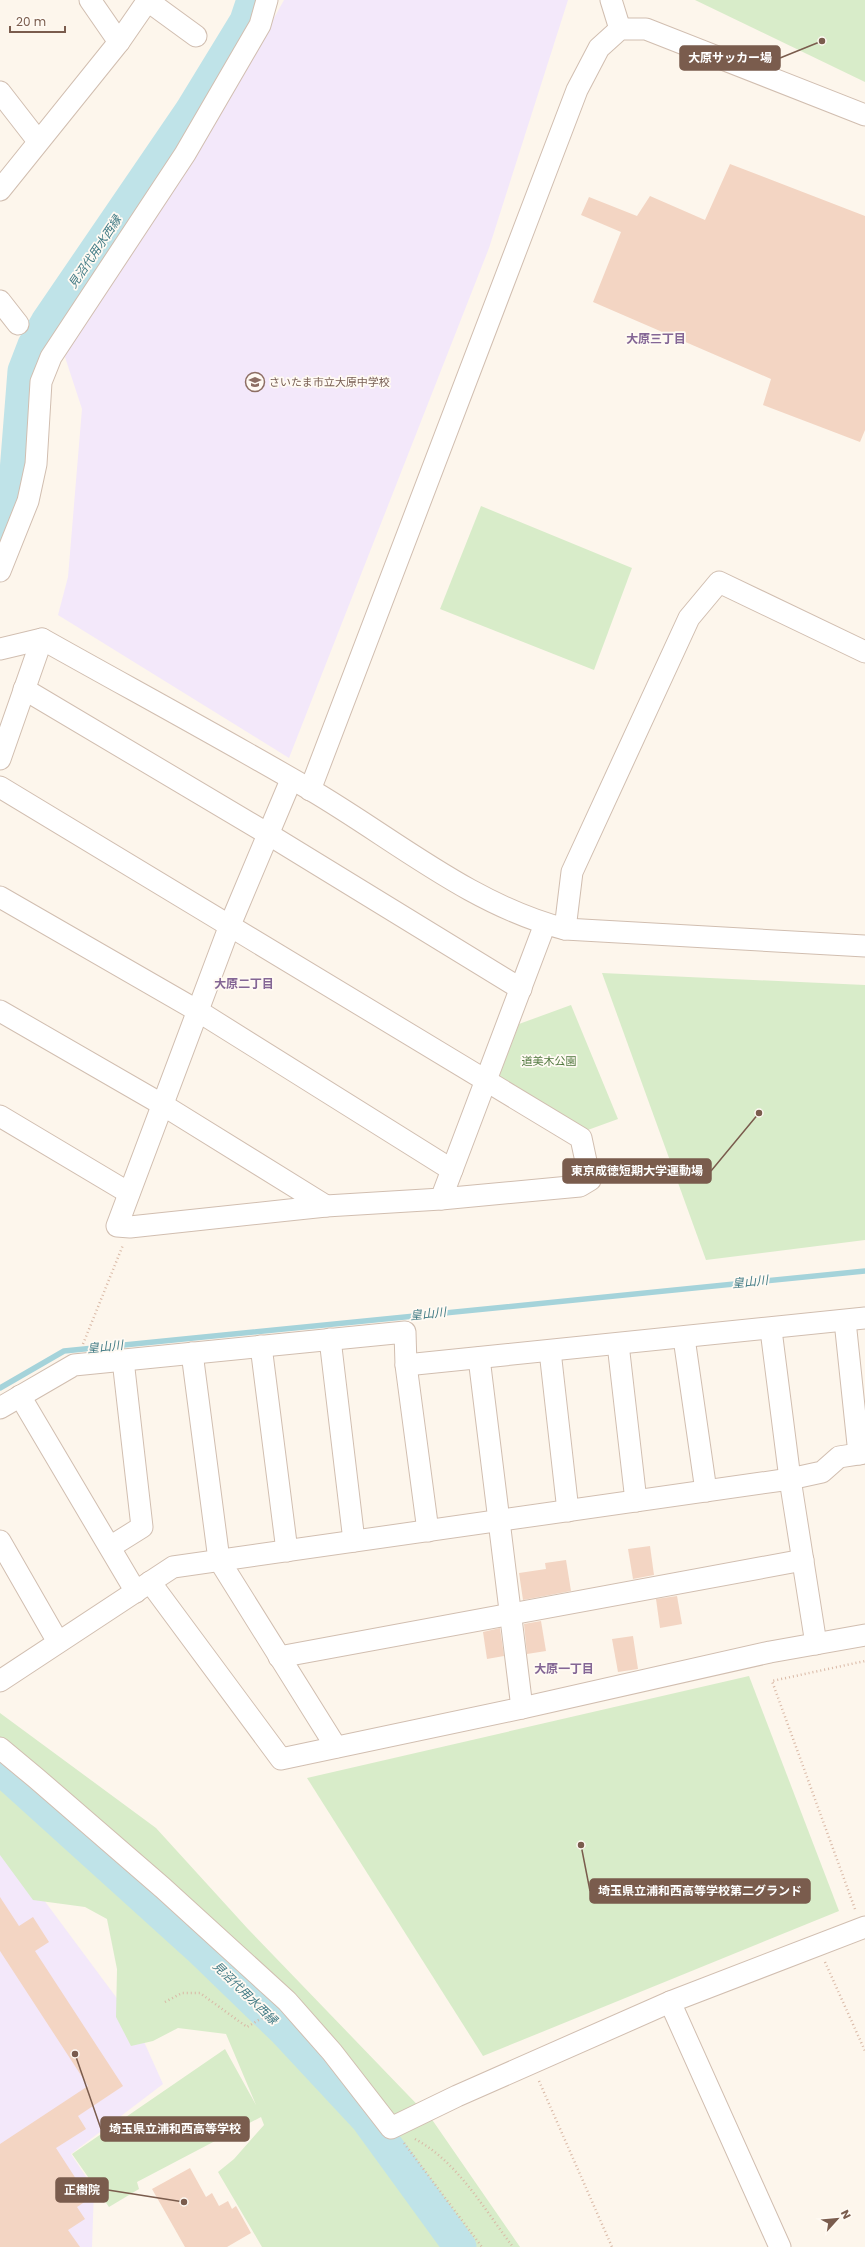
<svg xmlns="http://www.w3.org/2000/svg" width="865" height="2247" font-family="Poppins,'Noto Sans JP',sans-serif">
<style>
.education{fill:#f3e8fa}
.green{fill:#d8ecc9}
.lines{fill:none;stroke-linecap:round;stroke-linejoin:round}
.stream{stroke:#a5d3da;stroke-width:5.5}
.river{stroke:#bfe3e8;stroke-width:33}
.building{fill:#f3d5c3}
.minor-casing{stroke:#d1beb0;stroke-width:23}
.path{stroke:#d9b8a5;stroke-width:2.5;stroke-dasharray:1 3;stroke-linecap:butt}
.minor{stroke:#fff;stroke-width:21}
.labels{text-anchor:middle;stroke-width:3.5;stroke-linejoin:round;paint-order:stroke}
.education-label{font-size:11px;fill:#785e54;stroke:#fffaf3;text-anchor:start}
.park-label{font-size:11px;fill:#537a41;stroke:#fffaf3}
.water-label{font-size:12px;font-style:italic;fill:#437c86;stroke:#fffaf3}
.neighbourhood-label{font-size:12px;font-weight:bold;fill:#846695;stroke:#fffaf3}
.leader{fill:none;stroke:#7a5c4d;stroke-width:1.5}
.callout-dot{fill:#7a5c4d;stroke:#fffaf3;stroke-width:1.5}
.callout{fill:#7a5c4d;stroke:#7a5c4d;stroke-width:1.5}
.callout-label{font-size:12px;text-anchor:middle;font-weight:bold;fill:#fff}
</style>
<rect width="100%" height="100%" fill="#fdf6ec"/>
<g class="education">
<path d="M284,0H568L489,248L289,758L58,615L68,577L82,409L64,354L217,120Z"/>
<path d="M0,1841L136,2024L163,2084L71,2154L94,2189L92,2247H0Z"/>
</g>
<g class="green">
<path d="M695,0H865V82Z"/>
<path d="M481,506L632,568L594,670L440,609Z"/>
<path d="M602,973L865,985V1240L706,1260Z"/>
<path d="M571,1005L618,1119L585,1131L498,1079L519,1024Z"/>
<path d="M749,1676L839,1911L483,2056L307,1778Z"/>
<path d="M0,1713L156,1828L248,1929L433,2121L520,2247H262L218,2172L234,2159L264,2125L261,2117L137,2182L139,2189L109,2207L72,2154L225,2049L256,2105L226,2034L178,2028L153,2041L131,2046L116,2017L117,1969L107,1919L85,1907L33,1900L0,1855Z"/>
</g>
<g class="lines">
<path class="stream" d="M0,1388L64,1351L865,1271"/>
<g class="river">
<path d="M0,527L15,485L24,371L34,345L47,322L191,111L246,21L253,0"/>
<path d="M0,1768L199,1948L285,2031L367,2119L460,2247"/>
</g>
</g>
<g class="building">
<path d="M730,164L865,216V430L860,442L763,405L771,379L593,302L621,232L581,215L589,197L637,216L650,196L705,220Z"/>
<path d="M650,1546L654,1575L633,1579L628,1549Z"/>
<path d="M566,1560L571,1591L523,1600L519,1573L546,1569L545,1563Z"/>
<path d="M677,1596L682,1624L660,1628L656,1599Z"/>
<path d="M541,1621L546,1651L527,1654L524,1624Z"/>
<path d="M500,1628L504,1656L487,1659L483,1632Z"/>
<path d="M633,1636L638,1669L618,1672L612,1639Z"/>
<path d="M0,1897L19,1926L33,1917L49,1942L35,1951L123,2086L78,2116L86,2129L56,2148L89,2199L77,2207L85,2219L68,2230L80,2247H0V2144L88,2086L0,1951Z"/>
<path d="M190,2168L206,2197L212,2193L219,2206L228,2201L232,2209L236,2206L251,2233L227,2247H185L152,2189Z"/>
</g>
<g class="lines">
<defs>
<g id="minor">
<path d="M90,0L119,42"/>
<path d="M611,0L620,29"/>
<path d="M148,1L196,36"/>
<path d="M0,92L38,141"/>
<path d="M0,190L119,42L148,0"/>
<path d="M0,301L18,324"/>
<path d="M0,571L28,501L36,464L41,382L51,357L185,154L260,25L267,0"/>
<path d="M0,649L42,639C131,689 222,738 311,790C393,838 471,905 565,929L865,946"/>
<path d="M24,689L268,834L521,989"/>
<path d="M0,759L42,639"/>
<path d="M291,780L230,925L117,1226L130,1227L326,1206L441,1199L545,924"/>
<path d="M0,787L581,1138L590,1180L580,1186L441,1199"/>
<path d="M310,790L577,90L599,48L620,29H646L865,115"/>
<path d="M0,897L198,1011L452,1170"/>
<path d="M565,929L572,872L689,618L719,582L865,652"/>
<path d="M0,1011L163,1105L326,1206"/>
<path d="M0,1116L129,1193"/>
<path d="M845,1321L859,1454"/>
<path d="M771,1330L790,1479L816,1644"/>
<path d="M684,1338L706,1491"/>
<path d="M330,1339L354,1541"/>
<path d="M618,1344L636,1501"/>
<path d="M261,1346L287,1551"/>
<path d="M550,1351L568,1511"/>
<path d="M192,1353L219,1560L336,1747"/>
<path d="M479,1358L522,1708"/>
<path d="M406,1365L428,1531"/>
<path d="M20,1396L136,1592"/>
<path d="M0,1408L74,1365L405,1332L406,1365L865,1318"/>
<path d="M0,1541L58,1642"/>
<path d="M110,1547L142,1527L123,1360"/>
<path d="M150,1582L281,1759L522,1708L770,1652L865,1635"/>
<path d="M279,1657L803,1560"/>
<path d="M0,1681L173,1567L790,1479L822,1472L839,1457L865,1453"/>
<path d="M0,1748L36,1778L163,1888L287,2001L332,2052L391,2128L457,2096L670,2002L865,1927"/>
<path d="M670,2002L780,2247"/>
</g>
</defs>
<use href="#minor" class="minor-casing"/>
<g class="path">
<path d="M83,1344L123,1245"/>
<path d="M855,1909L772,1681L865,1661"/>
<path d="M825,1962L865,2051"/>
<path d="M165,2002L182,1993H200L247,2027L272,2012"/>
<path d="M539,2081L612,2247"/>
<path d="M415,2139C458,2162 484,2209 513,2247"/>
<path d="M404,2143L482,2247"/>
</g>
<use href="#minor" class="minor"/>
</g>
<defs>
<symbol id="school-ring" viewBox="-11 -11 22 22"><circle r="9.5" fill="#fffaf3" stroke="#8d6e63" stroke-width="1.5"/><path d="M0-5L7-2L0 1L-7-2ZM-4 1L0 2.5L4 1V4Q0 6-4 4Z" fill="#8d6e63"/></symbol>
</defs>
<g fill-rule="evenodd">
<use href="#school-ring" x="244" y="371" width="22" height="22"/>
</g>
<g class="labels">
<g class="education-label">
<text x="269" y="386">さいたま市立大原中学校</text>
</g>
<g class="park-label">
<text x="549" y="1065">道美木公園</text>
</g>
<g class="water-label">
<text transform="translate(95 252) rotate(-56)" y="4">見沼代用水西縁</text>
<text transform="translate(750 1282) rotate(-6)" y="4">皇山川</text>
<text transform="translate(428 1314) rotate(-6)" y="4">皇山川</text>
<text transform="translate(105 1347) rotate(-6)" y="4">皇山川</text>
<text transform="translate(245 1993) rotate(44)" y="4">見沼代用水西縁</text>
</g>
<g class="neighbourhood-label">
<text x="656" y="343">大原三丁目</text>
<text x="244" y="988">大原二丁目</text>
<text x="564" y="1673">大原一丁目</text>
</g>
</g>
<path class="leader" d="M822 41L780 58M759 1113L711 1171M581 1845L590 1891M75 2054L101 2129M184 2202L108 2190"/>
<g class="callout-dot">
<circle cx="822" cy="41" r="4"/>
<circle cx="759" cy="1113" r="4"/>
<circle cx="581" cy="1845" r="4"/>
<circle cx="75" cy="2054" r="4"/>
<circle cx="184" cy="2202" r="4"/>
</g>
<g class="callout">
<rect x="680" y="46" width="100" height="24" rx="4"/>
<rect x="563" y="1159" width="148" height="24" rx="4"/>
<rect x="590" y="1879" width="220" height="24" rx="4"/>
<rect x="101" y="2117" width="148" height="24" rx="4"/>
<rect x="56" y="2178" width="52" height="24" rx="4"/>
</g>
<g class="callout-label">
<text x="730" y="62">大原サッカー場</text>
<text x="637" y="1175">東京成徳短期大学運動場</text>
<text x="700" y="1895">埼玉県立浦和西高等学校第二グランド</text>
<text x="175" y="2133">埼玉県立浦和西高等学校</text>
<text x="82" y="2194">正樹院</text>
</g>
<g transform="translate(837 2219) rotate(63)" stroke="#fffaf3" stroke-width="3" paint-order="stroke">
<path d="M0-3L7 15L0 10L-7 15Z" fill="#7a5c4d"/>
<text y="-6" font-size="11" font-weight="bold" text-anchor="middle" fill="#7a5c4d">N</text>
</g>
<path d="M10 26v6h55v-6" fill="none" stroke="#7a5c4d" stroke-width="2"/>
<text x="16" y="26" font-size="12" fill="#7a5c4d" stroke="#fffaf3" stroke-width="3" paint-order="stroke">20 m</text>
</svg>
